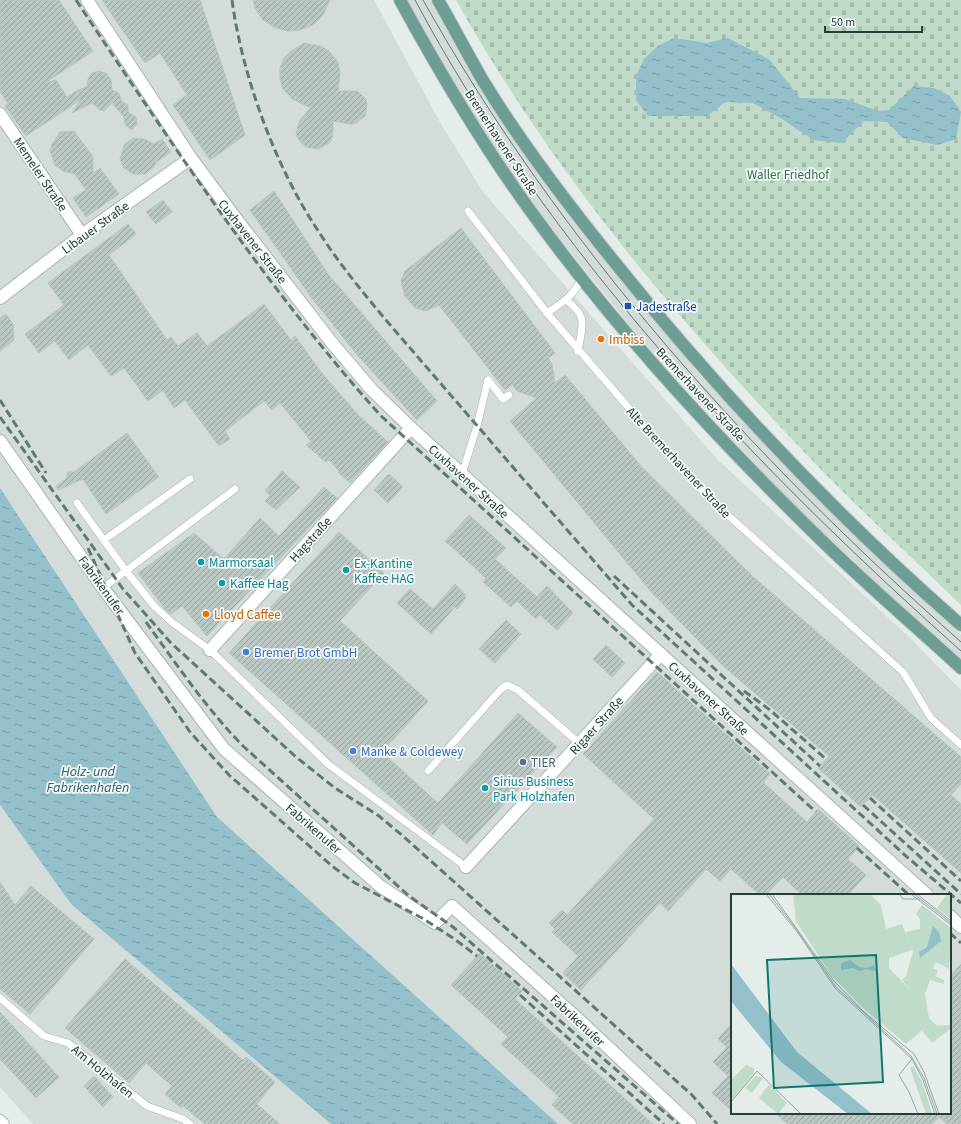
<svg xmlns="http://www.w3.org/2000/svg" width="961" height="1124" font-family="'Source Sans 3',sans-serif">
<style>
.built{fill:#d3dcd9;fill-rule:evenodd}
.cemetery{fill:url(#cemetery-stones)}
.water{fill:url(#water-ripples)}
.building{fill:url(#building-hatch);stroke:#b8c6c1}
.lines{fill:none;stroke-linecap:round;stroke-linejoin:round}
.service-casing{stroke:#a8b5b1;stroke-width:8}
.minor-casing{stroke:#a8b5b1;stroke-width:14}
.tertiary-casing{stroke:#a8b5b1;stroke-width:14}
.primary-casing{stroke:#c2c9c7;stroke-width:14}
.service{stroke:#fff;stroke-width:7}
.minor{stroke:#fff;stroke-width:12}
.tertiary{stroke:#fff;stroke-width:12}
.primary{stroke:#6e9d94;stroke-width:12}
.tram{stroke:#617873;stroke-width:1}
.rail{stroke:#617873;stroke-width:3;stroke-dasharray:8 4;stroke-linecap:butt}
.transit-dot{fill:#1a4fb4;stroke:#f5f9f8;stroke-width:1.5}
.food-dot{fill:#e8710a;stroke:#f5f9f8;stroke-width:1.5}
.culture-dot{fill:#0f9aa8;stroke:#f5f9f8;stroke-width:1.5}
.shop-dot{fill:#3f7fe0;stroke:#f5f9f8;stroke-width:1.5}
.service-dot{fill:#5c6f8a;stroke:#f5f9f8;stroke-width:1.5}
.labels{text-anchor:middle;stroke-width:3.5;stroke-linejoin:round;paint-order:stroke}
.street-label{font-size:13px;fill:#263d38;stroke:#f5f9f8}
.park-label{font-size:13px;fill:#34704e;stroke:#f5f9f8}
.transit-label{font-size:13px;fill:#164399;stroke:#f5f9f8;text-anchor:start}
.food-label{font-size:13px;fill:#c56008;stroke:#f5f9f8;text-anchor:start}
.culture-label{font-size:13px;fill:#0d838f;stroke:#f5f9f8;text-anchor:start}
.shop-label{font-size:13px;fill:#366cbe;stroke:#f5f9f8;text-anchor:start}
.service-label{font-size:13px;fill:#4e5e75;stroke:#f5f9f8;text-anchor:start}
.water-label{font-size:14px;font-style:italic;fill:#266273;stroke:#f5f9f8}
.inset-road{fill:none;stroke:#99a7a3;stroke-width:1}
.view{fill:#0f766e;fill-opacity:0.15;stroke:#0f766e;stroke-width:2}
.inset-edge{fill:none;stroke:#263d38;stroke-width:2}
</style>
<defs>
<pattern id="cemetery-stones" width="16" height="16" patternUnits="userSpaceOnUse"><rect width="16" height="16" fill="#c0dbc9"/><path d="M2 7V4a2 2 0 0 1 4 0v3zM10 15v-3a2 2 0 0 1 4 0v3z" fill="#a5bdad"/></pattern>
<pattern id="water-ripples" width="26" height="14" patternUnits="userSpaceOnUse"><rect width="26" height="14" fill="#93c0cb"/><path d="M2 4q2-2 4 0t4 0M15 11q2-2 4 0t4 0" fill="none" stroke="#789da6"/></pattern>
<pattern id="building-hatch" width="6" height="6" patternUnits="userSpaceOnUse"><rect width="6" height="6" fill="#bac7c3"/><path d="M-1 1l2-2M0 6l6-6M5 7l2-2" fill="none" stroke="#97a39f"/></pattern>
</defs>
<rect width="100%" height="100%" fill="#e5edea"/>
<g class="built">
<path d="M0,0H374L441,124L483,192L718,460L909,637L961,690V1124H558L217,817L0,488ZM732,895H950V1113H732Z"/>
<path d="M407,0H430L503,123L544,182L595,249L699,374L812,494L961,635V663L786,497L645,344L564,244L524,192L463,99Z"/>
<path d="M0,805L71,904L331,1124H33L0,1087Z"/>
</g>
<path class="cemetery" d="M456,0H961V605C904,550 845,496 791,438C664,305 546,161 456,0Z"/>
<g class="water">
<path d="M674,38L707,43L728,38L770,60L800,98L845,99L878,111L889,110L914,86L934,88L950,96L961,112L956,139L938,145L903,138L887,122L864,121L841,143L813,140L782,119L753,103L725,102L707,116H648L636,100V76L644,59L658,46Z"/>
<path d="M0,488L217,817L558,1124H331L71,904L0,805Z"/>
</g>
<g class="building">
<path d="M0,0H59L93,51L45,83L56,80L67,97L78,90L87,87L88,79L92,73L99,71L106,73L111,80L112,90L119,93L122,102L128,105V112L136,117L137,124L132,130L125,125L124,117L112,103L104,111L100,110L92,103L72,113L80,100L26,136L5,106L8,104L0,91Z"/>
<path d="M102,0H200L245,135L210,160L173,105L187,95L160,53L145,63Z"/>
<path d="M253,0H330L323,15L313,25L300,30L287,31L274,27L263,20L255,8Z"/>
<path d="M304,43L320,46L329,51L338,62L340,73L338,91H357L366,99L367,104L365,116L356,123L350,124L333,121V134L331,141L326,145L318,149L306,147L299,140L296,134L299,121L311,108L292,99L283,89L280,79V68L284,58L291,51Z"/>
<path d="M74,131L93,157V173L100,168L119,194L86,217L73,198L86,190L75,174L63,171L55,165L50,151L52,144L60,132Z"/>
<path d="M133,138L144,139L154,144L162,139L171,152L156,162L154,167L145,174H133L123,167L120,159L124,145Z"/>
<path d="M274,191L328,274L437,401L417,420L358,356L311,297L250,210Z"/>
<path d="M163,200L172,212L156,224L146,212Z"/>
<path d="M128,224L136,234L109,255L167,340L171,337L178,346L197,333L207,346L264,304L291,340L295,336L321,372L358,415L388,442L350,483L338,472L339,471L329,460L326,462L306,445L311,441L280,403L272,410L264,401L225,431L230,439L219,446L185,400L174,408L163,390L148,401L124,368L111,376L88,345L69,360L55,341L39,353L25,334L64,305L48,283Z"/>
<path d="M461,228L555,353L548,358L552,364L555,383L565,375L641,466L750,574L961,757V784L951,795L961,804V873L873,795L861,807L818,768L829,756L722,665L653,594L510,421L537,398L517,391L512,385L505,390L439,305L426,311L415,308L405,296L401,281L405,271Z"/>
<path d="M6,314L13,324L14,340L0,351V318Z"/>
<path d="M127,433L159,477L106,514L83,479L58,490L56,486L66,479L68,472H74Z"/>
<path d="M282,471L300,487L276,510L265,501L270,495L265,491Z"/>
<path d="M389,474L403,487L388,503L374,490Z"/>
<path d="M324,487L337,498L207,636L182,606L171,614L165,609L138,573L194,533L224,559L260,518L279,536Z"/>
<path d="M469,515L506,548L495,559L537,597L547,586L573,613L557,630L540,615L536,619L517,601L511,607L483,582L486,578L445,541Z"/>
<path d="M339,532L384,573L340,621L428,701L382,752L438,803L518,713L557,747L467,844L442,823L433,835L229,653Z"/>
<path d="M455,584L466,595L464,596L466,598L457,609L455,607L431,634L397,603L410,589L433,609Z"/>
<path d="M506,620L521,634L495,663L479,649Z"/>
<path d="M606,645L625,663L612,677L593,659Z"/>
<path d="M657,672L770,774L764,781L765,784L807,822L818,809L859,846L848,859L866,875L848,895H802L783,877L766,895H760L731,869L720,881L706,869L668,911L660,903L581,990L563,973L578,956L552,932L555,929L549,923L562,910L567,915L654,819L583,754Z"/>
<path d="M0,882L15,905L31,886L94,939L30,1014L0,989Z"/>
<path d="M480,953L522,991L515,999L653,1124H573L552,1105L559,1097L501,1044L508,1037L451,985Z"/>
<path d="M125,959L243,1060L246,1057L275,1082L257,1104L280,1124H205L183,1106L181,1108L165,1094L172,1086L146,1063L129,1083L65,1028Z"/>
<path d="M961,964V1124H947L939,1117L932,1124H787L775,1113H950V976Z"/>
<path d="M0,1012L59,1077L36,1098L0,1059Z"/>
<path d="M732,1023V1111L712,1093L728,1076L713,1062L727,1047L718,1039Z"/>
<path d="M94,1076L113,1097L103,1107L84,1086Z"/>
</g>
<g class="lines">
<defs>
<g id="service">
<path d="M468,211L547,313L672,458L712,501L903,672L931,718L961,745"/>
<path d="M566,300C589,317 582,326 578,351"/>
<path d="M547,313C562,303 575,295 582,277"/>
<path d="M488,380L503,399L509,395"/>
<path d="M462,474L477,426L488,380"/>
<path d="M77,503L126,571L155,607L173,623L210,650L328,764L466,867"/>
<path d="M104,540L190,479"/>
<path d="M103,588L235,489"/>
<path d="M428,771L501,689L507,685L518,690L579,743"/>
<path d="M0,998L44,1036L68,1043L147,1106L183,1119L190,1124"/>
</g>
<g id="minor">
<path d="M87,0L191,158L234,216L332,343L371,389L411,428L927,895"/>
<path d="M0,114L82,235"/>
<path d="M0,298L82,235L191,158"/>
<path d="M0,441L103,588L224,749L380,886L435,923L452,906L579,1020L690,1124"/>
<path d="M210,650L411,428"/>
<path d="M466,867L661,654"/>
<path d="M950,916L961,927"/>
</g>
<path id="tertiary" d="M0,1121L3,1124"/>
<g id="primary">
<path d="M400,0C441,75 484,148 535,217C617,330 712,433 812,531C860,579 911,622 961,668"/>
<path d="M438,0C453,26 467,53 482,79C520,142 566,202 612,259C717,390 834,514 961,625"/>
</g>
</defs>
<use href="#service" class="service-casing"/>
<use href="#minor" class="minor-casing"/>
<use href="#tertiary" class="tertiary-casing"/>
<use href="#primary" class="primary-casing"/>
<use href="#service" class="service"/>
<use href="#minor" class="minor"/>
<use href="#tertiary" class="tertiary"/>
<use href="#primary" class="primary"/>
<g class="tram">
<path d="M415,0C549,251 750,463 961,651"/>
<path d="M423,0C561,246 750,456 961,642"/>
</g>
<g class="rail">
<path d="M76,0C171,143 266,287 380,415L816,812"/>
<path d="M232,0C242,75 275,166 317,229C337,261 361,290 385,319L632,605L907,857L961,903"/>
<path d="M0,400L46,473"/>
<path d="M0,417L123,589L171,643L296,757L335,788L379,816L403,836L692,1095L717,1124"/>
<path d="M88,548L135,653L190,732L229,775L332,866L355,883L422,918L453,938L477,956"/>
<path d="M614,576L820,766"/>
<path d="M146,622C177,665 206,708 243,746L409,896L453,927L678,1124"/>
<path d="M744,691L770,710L826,759"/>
<path d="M870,798L961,881"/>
<path d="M863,805L961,894"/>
<path d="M857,848L909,895"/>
<path d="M950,933L961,943"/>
<path d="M520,995L664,1124"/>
</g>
</g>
<rect class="transit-dot" x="624" y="302" width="8" height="8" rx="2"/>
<g class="food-dot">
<circle cx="601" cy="339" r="4"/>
<circle cx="206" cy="614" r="4"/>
</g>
<g class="culture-dot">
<circle cx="201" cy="562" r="4"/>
<circle cx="346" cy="570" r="4"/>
<circle cx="222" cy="583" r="4"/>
<circle cx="485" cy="788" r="4"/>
</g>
<g class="shop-dot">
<circle cx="246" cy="652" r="4"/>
<circle cx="353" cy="751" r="4"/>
</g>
<circle class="service-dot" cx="523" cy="762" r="4"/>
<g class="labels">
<g class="street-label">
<text transform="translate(502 142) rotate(57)" y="5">Bremerhavener Straße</text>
<text transform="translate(41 174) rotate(56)" y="5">Memeler Straße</text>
<text transform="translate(95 227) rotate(-36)" y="5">Libauer Straße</text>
<text transform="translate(253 241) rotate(52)" y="5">Cuxhavener Straße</text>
<text transform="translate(701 394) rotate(47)" y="5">Bremerhavener Straße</text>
<text transform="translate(679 462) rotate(47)" y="5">Alte Bremerhavener Straße</text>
<text transform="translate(469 481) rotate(42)" y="5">Cuxhavener Straße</text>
<text transform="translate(310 539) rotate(-48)" y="5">Hagstraße</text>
<text transform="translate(102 585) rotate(54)" y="5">Fabrikenufer</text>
<text transform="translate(709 698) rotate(42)" y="5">Cuxhavener Straße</text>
<text transform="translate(596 725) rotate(-48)" y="5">Rigaer Straße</text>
<text transform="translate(314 828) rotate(41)" y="5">Fabrikenufer</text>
<text transform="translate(578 1020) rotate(43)" y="5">Fabrikenufer</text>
<text transform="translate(103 1071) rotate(39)" y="5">Am Holzhafen</text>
</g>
<g class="park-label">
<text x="788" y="179">Waller Friedhof</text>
</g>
<g class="transit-label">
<text x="636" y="311">Jadestraße</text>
</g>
<g class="food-label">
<text x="609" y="344">Imbiss</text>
<text x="214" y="619">Lloyd Caffee</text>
</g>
<g class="culture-label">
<text x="209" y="567">Marmorsaal</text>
<text x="354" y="568">Ex-Kantine<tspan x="354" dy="15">Kaffee HAG</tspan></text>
<text x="230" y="588">Kaffee Hag</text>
<text x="493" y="786">Sirius Business<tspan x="493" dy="15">Park Holzhafen</tspan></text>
</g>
<g class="shop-label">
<text x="254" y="657">Bremer Brot GmbH</text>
<text x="361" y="756">Manke &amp; Coldewey</text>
</g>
<g class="service-label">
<text x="531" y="767">TIER</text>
</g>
<g class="water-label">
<text x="88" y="776">Holz- und<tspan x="88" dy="16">Fabrikenhafen</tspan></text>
</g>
</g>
<g transform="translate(731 894)">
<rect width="220" height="220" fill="#e5edea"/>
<path d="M182,172L191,188L201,220H195L179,174ZM25,182L32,184L21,199L14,194ZM37,189L56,209L47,220L28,204L38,191Z" fill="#c0dbc9"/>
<path d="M62,0H139L150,11L155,35L171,30L181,56L158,64V74L183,100L194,134L175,150L129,111L100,81L65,27Z" fill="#c0dbc9"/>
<path d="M216,0H220V25L206,14ZM191,11L220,34L218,75L205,68L202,74L207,77L204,82L213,86V90L199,86L194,100L198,124L206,132L219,131L220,134L201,149L191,137L194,134L185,121L183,100L171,86L175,82L182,58L174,38L189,35V25L185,20ZM15,171L23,174V179L0,207V186Z" fill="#c0dbc9"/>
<path d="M202,32L208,38L210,47L189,64L188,58L196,53ZM119,66L128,73L136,74L143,71L145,77L135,75L129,77L122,74L110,76V69ZM0,70L66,158L141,220H117L50,168L0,107Z" fill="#93c0cb"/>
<path class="inset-road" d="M35,0L67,39L104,94L181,165L192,186L204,220M38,0L66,36L105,93L180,162L193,184L206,220M41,0L103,87L133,118L183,160L193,178L208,220M168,0L172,5H189M180,0L220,31M183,0L220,29M186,0L220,27M181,165L168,181L178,198L187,220M0,208L26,177L70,220"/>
<path class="view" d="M145,61L152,188L43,194L36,66Z"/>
<rect width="220" height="220" class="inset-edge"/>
</g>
<path d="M825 26v6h97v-6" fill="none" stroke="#263d38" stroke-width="2"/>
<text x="831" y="26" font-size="12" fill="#263d38" stroke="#f5f9f8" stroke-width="3" paint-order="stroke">50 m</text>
</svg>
